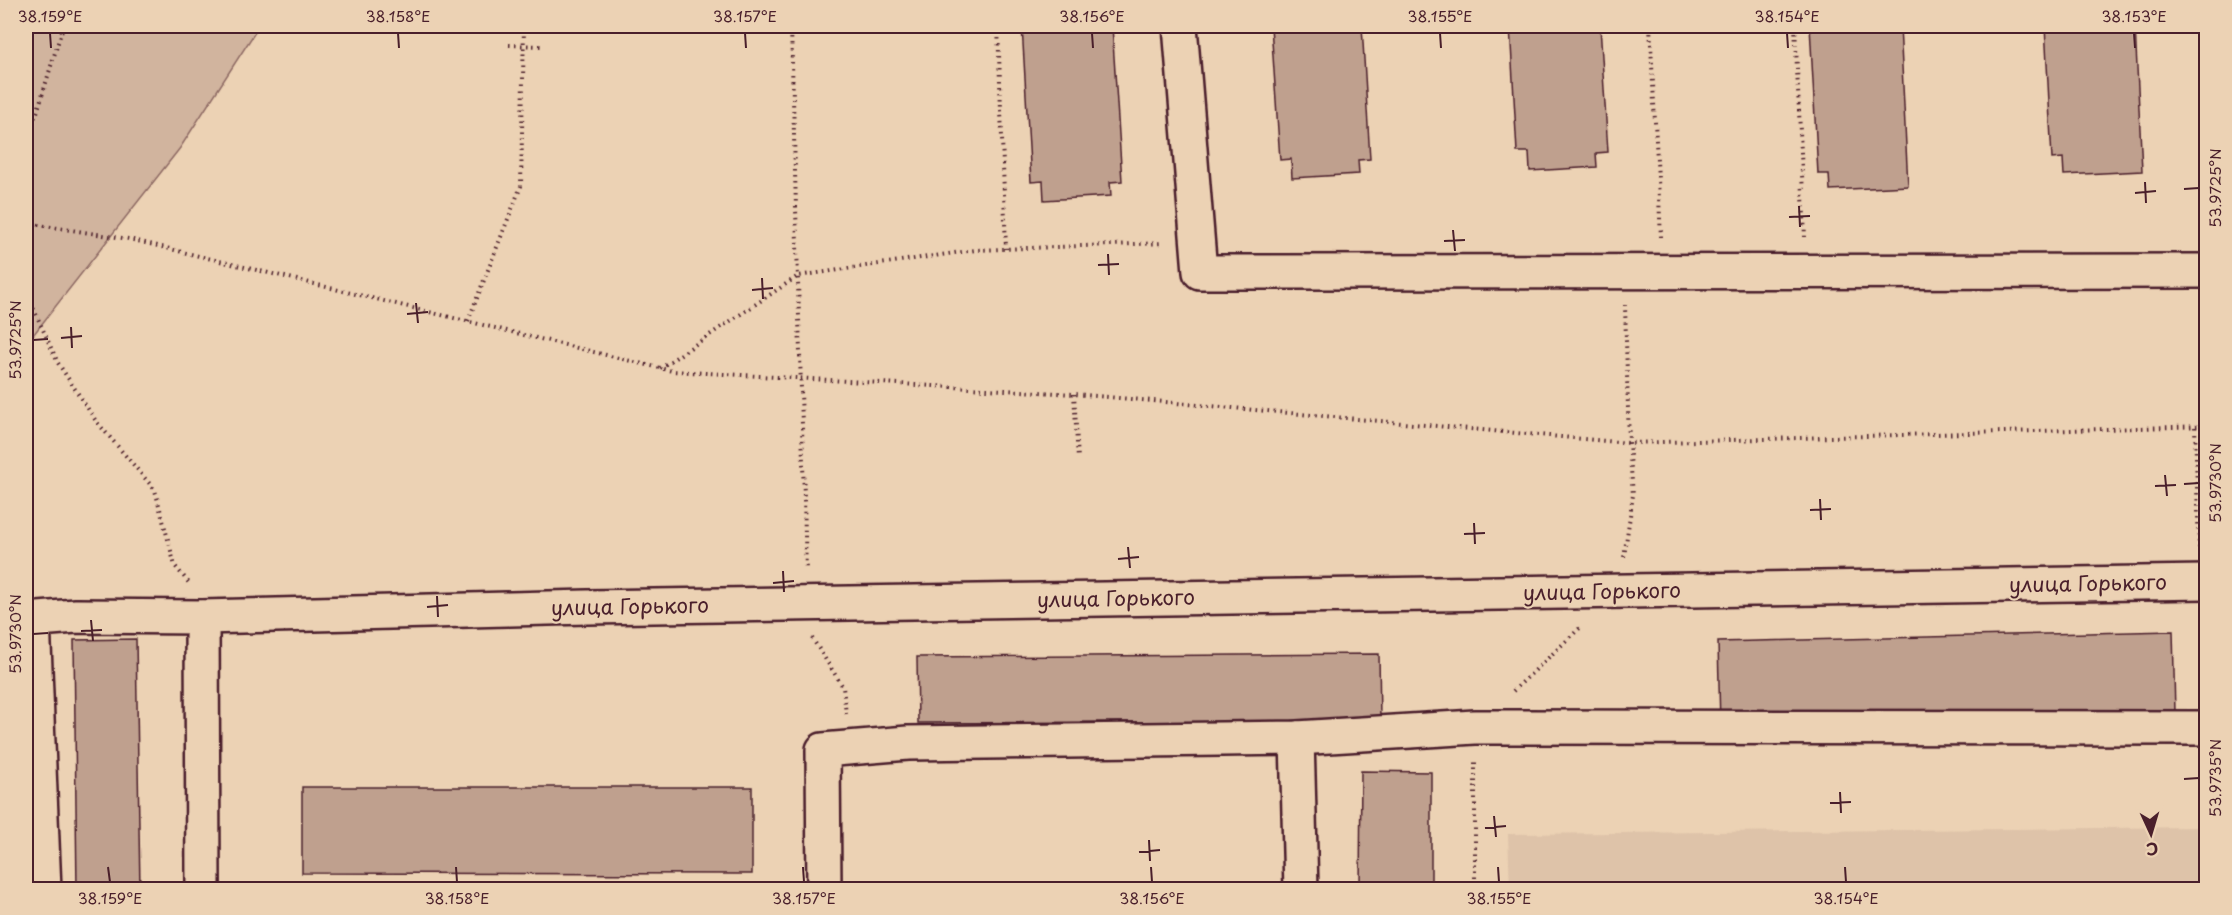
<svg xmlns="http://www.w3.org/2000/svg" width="2232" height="915" font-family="'Playpen Sans',sans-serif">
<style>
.built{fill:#dec3a9}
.green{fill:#d1b49e;stroke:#8e6a64;stroke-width:1.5}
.building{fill:#bfa08e;stroke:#4a1f2b;stroke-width:1.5}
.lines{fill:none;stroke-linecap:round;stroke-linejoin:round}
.minor-casing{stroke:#4a1f2b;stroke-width:38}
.path{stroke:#4a1f2b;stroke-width:4;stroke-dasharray:1.5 4.5;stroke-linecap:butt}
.minor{stroke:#ecd2b4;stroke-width:33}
.ticks{fill:none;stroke:#4a1f2b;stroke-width:2}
.labels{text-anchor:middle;stroke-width:4.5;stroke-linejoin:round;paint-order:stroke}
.street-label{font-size:21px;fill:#4a1f2b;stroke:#ecd2b4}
.neatline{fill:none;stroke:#4a1f2b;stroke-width:2}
.ticks-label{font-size:15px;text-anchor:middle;fill:#4a1f2b}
</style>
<rect width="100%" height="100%" fill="#ecd2b4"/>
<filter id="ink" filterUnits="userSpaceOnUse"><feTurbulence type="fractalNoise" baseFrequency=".0167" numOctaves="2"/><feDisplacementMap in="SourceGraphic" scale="12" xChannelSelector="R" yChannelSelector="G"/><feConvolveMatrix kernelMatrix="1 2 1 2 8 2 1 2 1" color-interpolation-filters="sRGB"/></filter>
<g filter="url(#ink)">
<path class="built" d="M2206,827V889H1510L1508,834Z"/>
<path class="green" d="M26,26H259L180,148L26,344Z"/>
<g class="building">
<path d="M1022,26H1112L1122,181L1110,182L1111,196L1044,200L1043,181L1031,182Z"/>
<path d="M1271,26H1362L1370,159L1358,160L1359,174L1292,178L1291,159L1280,160Z"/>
<path d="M1510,26H1600L1608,152L1596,153L1597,167L1530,171L1529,152H1517Z"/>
<path d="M1810,26H1900L1908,186L1830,190L1829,174H1818Z"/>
<path d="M2045,26H2135L2142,171L2064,175L2063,158L2052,159Z"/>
<path d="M2173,631L2175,713L1720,724L1718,642Z"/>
<path d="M136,639L140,890H77L74,640Z"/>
<path d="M1379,654L1380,721L918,723L917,657Z"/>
<path d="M1361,771L1431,772V890H1360Z"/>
<path d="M302,787H752V874L302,873Z"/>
</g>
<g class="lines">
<defs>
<g id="minor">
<path d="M1180,26L1200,272L2206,271"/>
<path d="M202,617L203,890"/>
<path d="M26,620L76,616L202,617L587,607L2206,582"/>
<path d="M33,620L44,890"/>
<path d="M1297,738L1301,890"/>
<path d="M824,890L823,750L908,743L1297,738L1475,727L2206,728"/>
</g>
</defs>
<use href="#minor" class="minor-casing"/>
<g class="path">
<path d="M791,26L806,571"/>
<path d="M998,26L1006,249"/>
<path d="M1650,26L1661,237"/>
<path d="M1795,26L1805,237"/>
<path d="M509,45L541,46"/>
<path d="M26,126L36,116L63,26"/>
<path d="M26,223L129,239L672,371L1074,394L1629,443L2206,426"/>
<path d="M26,292L58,363L96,421L155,490L175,566L189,583"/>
<path d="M468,321L521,186L524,26"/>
<path d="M660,368L798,276L975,250L1164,243"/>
<path d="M1074,394L1078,459"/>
<path d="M2195,427L2199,548"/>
<path d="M1624,557L1633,495L1629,443L1625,305"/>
<path d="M812,638L843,687L846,714"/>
<path d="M1513,691L1582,626"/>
<path d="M1475,890V761"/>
</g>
<use href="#minor" class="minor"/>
</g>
</g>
<path class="ticks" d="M50,33L51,48M398,33L399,48M745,33L746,48M1092,33L1093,48M1440,33L1441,48M1787,33L1788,48M2134,33L2135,48M2145,182L2146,203M2184,189L2199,188M2135,193L2156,191M1799,206L1800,227M1789,217L1810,216M1453,230L1455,251M1444,241L1465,240M1108,254L1109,275M1098,265L1119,264M762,278L763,299M752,290L773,288M416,303L418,323M407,314L428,312M71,327L72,348M61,338L82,336M33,340L48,339M2165,475L2167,496M2184,484L2199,483M2155,486L2176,485M1820,499L1821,520M1810,510L1831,509M1474,523L1475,544M1464,534L1485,533M1128,547L1130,568M1118,559L1139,557M783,571L784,592M773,583L794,581M437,596L438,617M427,607L448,605M91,620L93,641M81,631L102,630M33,634L48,633M2184,779L2199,778M1840,792L1841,813M1830,803L1851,802M1494,816L1496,837M1485,828L1506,826M1149,840L1150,861M1139,852L1160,850M108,867L110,882M456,867L457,882M803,867L804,882M1151,867L1152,882M1498,867L1499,882M1845,867L1846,882"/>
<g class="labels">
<g class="street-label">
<text transform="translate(2088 584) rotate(-1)" y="7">улица Горького</text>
<text transform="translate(1602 592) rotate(-1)" y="7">улица Горького</text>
<text transform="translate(1116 599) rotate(-1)" y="7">улица Горького</text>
<text transform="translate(630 607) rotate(-1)" y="7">улица Горького</text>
</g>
</g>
<rect width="2232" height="915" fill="none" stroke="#ecd2b4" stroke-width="66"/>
<g transform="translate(2151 834) rotate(176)" stroke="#ecd2b4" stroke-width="4.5" paint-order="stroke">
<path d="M0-4.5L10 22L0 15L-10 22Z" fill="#4a1f2b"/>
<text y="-9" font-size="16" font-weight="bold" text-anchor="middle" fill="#4a1f2b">С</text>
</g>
<rect x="33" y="33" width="2166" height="849" class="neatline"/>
<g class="ticks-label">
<text x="50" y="22">38.159°E</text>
<text x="398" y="22">38.158°E</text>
<text x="745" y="22">38.157°E</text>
<text x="1092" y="22">38.156°E</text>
<text x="1440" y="22">38.155°E</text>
<text x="1787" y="22">38.154°E</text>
<text x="2134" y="22">38.153°E</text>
<text transform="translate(2216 188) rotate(-90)" y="5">53.9725°N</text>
<text transform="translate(16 340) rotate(-90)" y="5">53.9725°N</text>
<text transform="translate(2216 483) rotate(-90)" y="5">53.9730°N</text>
<text transform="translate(16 634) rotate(-90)" y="5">53.9730°N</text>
<text transform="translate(2216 778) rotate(-90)" y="5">53.9735°N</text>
<text x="110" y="904">38.159°E</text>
<text x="457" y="904">38.158°E</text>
<text x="804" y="904">38.157°E</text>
<text x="1152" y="904">38.156°E</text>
<text x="1499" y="904">38.155°E</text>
<text x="1846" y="904">38.154°E</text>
</g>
</svg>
